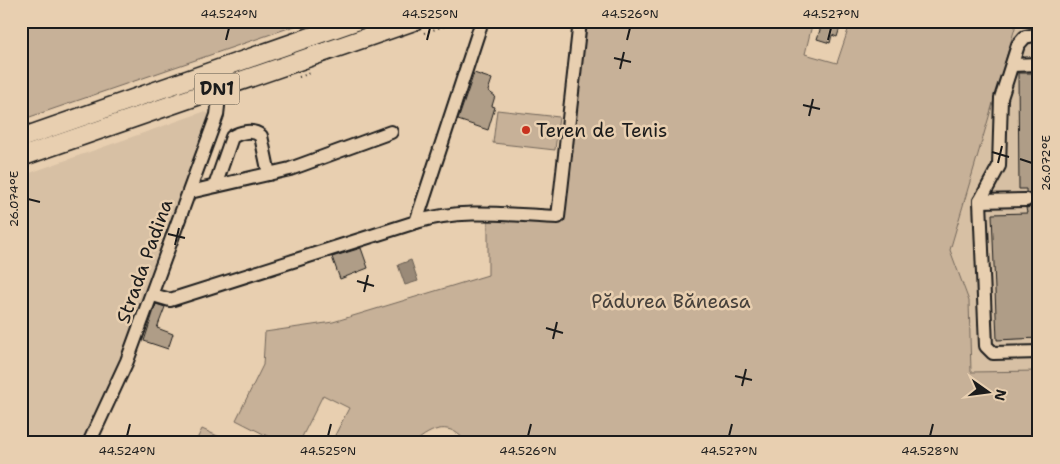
<svg xmlns="http://www.w3.org/2000/svg" width="1060" height="464" font-family="'Shantell Sans',sans-serif">
<style>
.built{fill:#d7c0a4}
.green{fill:#c7b198;stroke:#72665a}
.water{fill:#9a8a78;stroke:#685e53}
.building{fill:#af9d87;stroke:#1c1c1c}
.lines{fill:none;stroke-linecap:round;stroke-linejoin:round}
.minor-tunnel{stroke:#bfab92;stroke-width:12;stroke-dasharray:12 6;stroke-linecap:butt}
.minor-casing{stroke:#1c1c1c;stroke-width:16}
.highway-casing{stroke:#1c1c1c;stroke-width:21}
.path{stroke:#1c1c1c;stroke-width:2;stroke-dasharray:1 4;stroke-linecap:butt}
.minor{stroke:#e8cfb0;stroke-width:12}
.highway{stroke:#e8cfb0;stroke-width:18}
.ticks{fill:none;stroke:#1c1c1c;stroke-width:2}
.poi-dot{fill:#c8321e;stroke:#e8cfb0;stroke-width:2}
.labels{text-anchor:middle;stroke-width:5;stroke-linejoin:round;paint-order:stroke}
.shield{fill:#e8cfb0;stroke:#595248;stroke-width:1}
.shield-label{font-size:18px;font-weight:bold;fill:#1c1c1c}
.poi-label{font-size:19px;fill:#1c1c1c;stroke:#e8cfb0;text-anchor:start}
.street-label{font-size:19px;fill:#1c1c1c;stroke:#e8cfb0}
.park-label{font-size:19px;fill:#47413b;stroke:#e8cfb0}
.neatline{fill:none;stroke:#1c1c1c;stroke-width:2}
.ticks-label{font-size:12px;text-anchor:middle;fill:#1c1c1c}
</style>
<rect width="100%" height="100%" fill="#e8cfb0"/>
<filter id="ink" filterUnits="userSpaceOnUse"><feTurbulence type="fractalNoise" baseFrequency=".02" numOctaves="2"/><feDisplacementMap in="SourceGraphic" scale="10" xChannelSelector="R" yChannelSelector="G"/><feConvolveMatrix kernelMatrix="1 2 1 2 8 2 1 2 1" color-interpolation-filters="sRGB"/></filter>
<g filter="url(#ink)">
<g class="built">
<path d="M1017,21H1039V371L971,372L969,301L950,250Z"/>
<path d="M203,112L217,115L89,443H21V176Z"/>
</g>
<g class="green">
<path d="M21,21H309L21,120Z"/>
<path d="M580,21H813L805,54L837,63L851,21H1017L950,250L969,301L971,372L1039,371V443H467C450,421 433,427 414,443H331L349,408L323,395L299,443H281L236,420L263,365L265,332L333,322L488,275V214L558,217Z"/>
<path d="M497,110L559,117L555,150L493,143Z"/>
<path d="M202,429L233,443H195Z"/>
</g>
<path class="water" d="M411,260L418,281L405,285L398,265Z"/>
<g class="building">
<path d="M823,21H842L837,37L832,35L830,43L817,39Z"/>
<path d="M474,73L492,79L488,91L495,96L492,106L495,107L488,130L458,120Z"/>
<path d="M1018,73H1039V338L997,340L992,214L1027,213L1026,208L1031,207L1034,200L1033,195L1026,192V189H1019Z"/>
<path d="M361,248L368,268L340,279L332,257Z"/>
<path d="M156,304L165,307L157,328L173,334L168,349L144,341Z"/>
</g>
<g class="lines">
<path class="minor-tunnel" d="M1026,200L1039,199"/>
<defs>
<g id="minor">
<path d="M1039,34L1025,37L1018,45L1001,98L999,166L980,201L986,346L993,353L1039,352"/>
<path d="M1012,65L1039,64"/>
<path d="M215,186L232,137C240,132 253,129 261,136L269,174"/>
<path d="M190,192L290,169L391,132"/>
<path d="M980,201L1026,200"/>
<path d="M416,222C461,208 511,215 558,217L580,21"/>
<path d="M153,295L170,300L416,222L482,21"/>
<path d="M89,443L127,361L217,115L220,88"/>
</g>
<g id="highway">
<path d="M21,138L356,21"/>
<path d="M21,157L414,21"/>
</g>
</defs>
<use href="#minor" class="minor-casing"/>
<use href="#highway" class="highway-casing"/>
<g class="path">
<path d="M424,33L459,21"/>
<path d="M299,77L311,73"/>
</g>
<use href="#minor" class="minor"/>
<use href="#highway" class="highway"/>
</g>
</g>
<path class="ticks" d="M226,40L229,28M427,40L430,28M627,40L630,28M828,40L831,28M614,58L631,62M620,69L624,52M803,105L820,109M809,116L813,99M992,152L1009,157M1020,159L1032,163M998,163L1002,146M28,199L40,202M168,234L185,238M175,245L179,228M357,281L374,286M364,292L368,275M546,328L563,333M553,339L557,322M735,376L752,380M742,386L746,369M127,436L130,424M328,436L331,424M528,436L531,424M729,436L732,424M930,436L933,424"/>
<circle class="poi-dot" cx="526" cy="130" r="5"/>
<g class="labels">
<rect class="shield" x="194.5" y="73.5" width="45" height="31" rx="4"/>
<g class="shield-label">
<text x="217" y="95">DN1</text>
</g>
<g class="poi-label">
<text x="536" y="137">Teren de Tenis</text>
</g>
<g class="street-label">
<text transform="translate(144 261) rotate(-70)" y="7">Strada Padina</text>
</g>
<g class="park-label">
<text x="671" y="308">Pădurea Băneasa</text>
</g>
</g>
<rect width="1060" height="464" fill="none" stroke="#e8cfb0" stroke-width="55"/>
<g transform="translate(988 392) rotate(104)" stroke="#e8cfb0" stroke-width="4" paint-order="stroke">
<path d="M0-4L9 19L0 12L-9 19Z" fill="#1c1c1c"/>
<text y="-8" font-size="14" font-weight="bold" text-anchor="middle" fill="#1c1c1c">N</text>
</g>
<rect x="28" y="28" width="1004" height="408" class="neatline"/>
<g class="ticks-label">
<text x="229" y="18">44.524°N</text>
<text x="430" y="18">44.525°N</text>
<text x="630" y="18">44.526°N</text>
<text x="831" y="18">44.527°N</text>
<text transform="translate(1046 163) rotate(-90)" y="4">26.072°E</text>
<text transform="translate(14 199) rotate(-90)" y="4">26.074°E</text>
<text x="127" y="455">44.524°N</text>
<text x="328" y="455">44.525°N</text>
<text x="528" y="455">44.526°N</text>
<text x="729" y="455">44.527°N</text>
<text x="930" y="455">44.528°N</text>
</g>
</svg>
